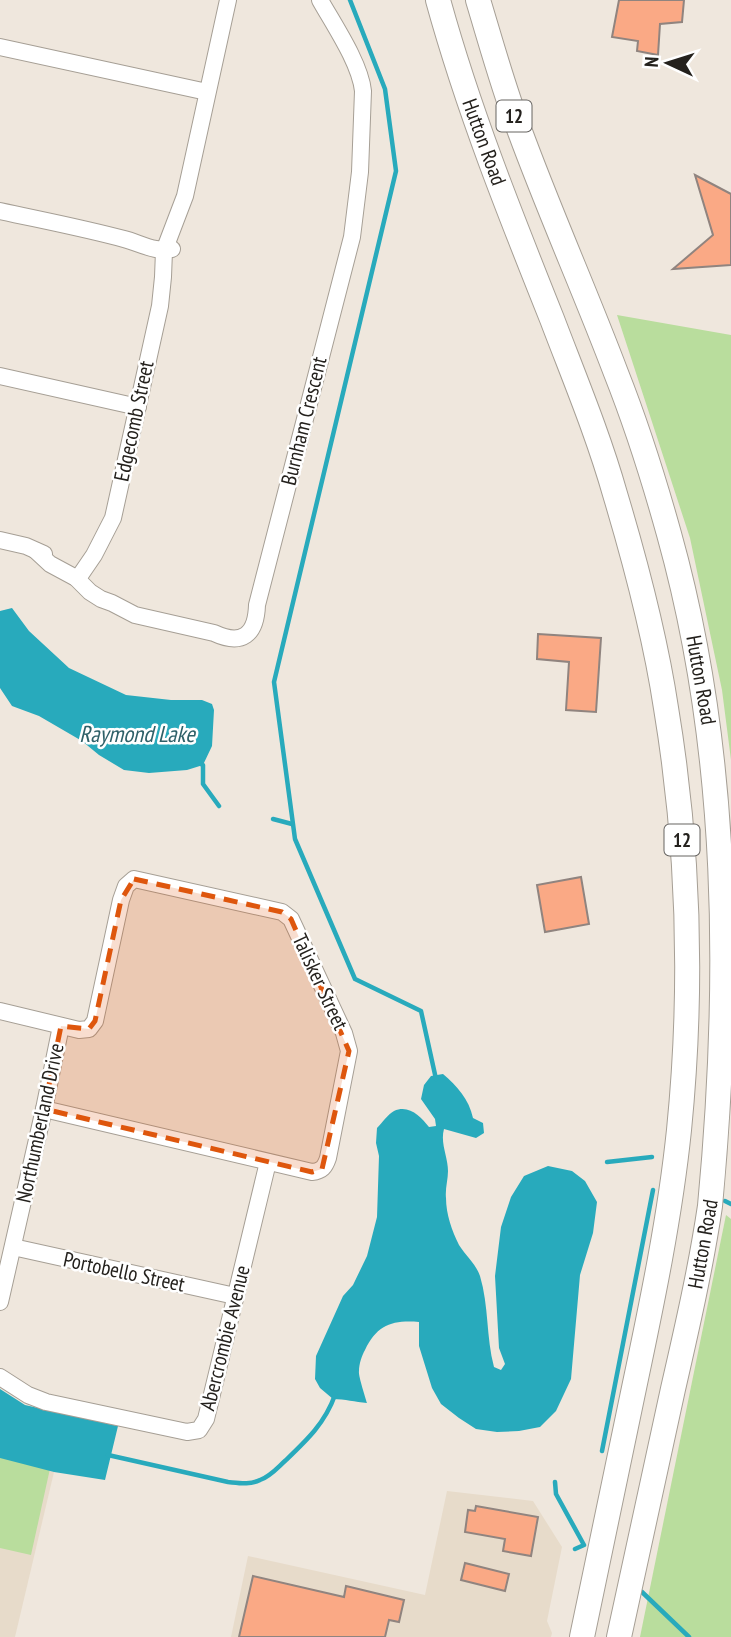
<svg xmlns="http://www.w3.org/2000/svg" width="731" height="1637" font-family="'PT Sans Narrow',sans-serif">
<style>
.built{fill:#e7dbca}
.green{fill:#b9dd9d}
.water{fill:#28aabc}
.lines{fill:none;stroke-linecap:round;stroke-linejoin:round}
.stream{stroke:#28aabc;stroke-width:4.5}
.building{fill:#faa985;stroke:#90847f;stroke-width:2}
.street-casing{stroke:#a69f95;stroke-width:18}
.primary-casing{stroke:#a69f95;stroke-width:26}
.street{stroke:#fff;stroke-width:16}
.primary{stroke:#fff;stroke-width:24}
.marked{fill:#de560d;fill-opacity:0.2;stroke:#de560d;stroke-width:5;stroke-dasharray:14 9;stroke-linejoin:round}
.labels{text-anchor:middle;stroke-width:5;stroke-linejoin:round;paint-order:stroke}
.shield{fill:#fff;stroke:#666461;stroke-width:2}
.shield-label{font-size:19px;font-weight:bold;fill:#24211d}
.street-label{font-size:21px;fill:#24211d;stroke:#fff}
.water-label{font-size:23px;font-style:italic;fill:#2e6068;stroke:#fff}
</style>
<rect width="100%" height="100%" fill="#efe7dd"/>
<g class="built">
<path d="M0,1458L54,1472L15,1637H0Z"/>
<path d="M447,1491L533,1501L562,1547L547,1621L552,1633L551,1637H231L248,1556L425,1595Z"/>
</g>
<g class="green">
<path d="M617,315L731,335V760L722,690L690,538Z"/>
<path d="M726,1215L731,1219V1637H640Z"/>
<path d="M0,1443L53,1455L31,1555L0,1548Z"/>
</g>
<g class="water">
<path d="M12,608L29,631L69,668L126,695L171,700H202L212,704L214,710L212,746L203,765L187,770L149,773L124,770L99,755L82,741L39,716L12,706L0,688V611Z"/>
<path d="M443,1074C457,1086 469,1099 473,1118L483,1123L484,1133L476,1138L444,1129C440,1143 448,1157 448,1171C448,1180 445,1189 446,1198C446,1214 452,1231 459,1245C466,1256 476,1264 480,1276C489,1306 486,1337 494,1367L501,1370L505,1364L499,1348L495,1276L501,1227L511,1197L524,1176L548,1166L572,1171L585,1181L597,1202L593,1233L580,1275L571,1379L556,1411L540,1427L519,1431L497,1432L476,1429L459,1418L441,1404L432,1388L419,1346V1322C392,1320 377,1325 365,1350C362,1355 359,1364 359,1371C358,1375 365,1396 367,1403C355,1402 345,1399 333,1399L320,1388L315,1379L316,1356L343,1296L353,1285L367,1256L377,1217L379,1156L376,1143L377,1128C382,1123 388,1114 394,1111C409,1104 421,1117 429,1127L436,1126L435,1119L421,1099L424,1085L431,1076Z"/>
<path d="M0,1389L25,1405L118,1426L105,1480L54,1472L0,1458Z"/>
</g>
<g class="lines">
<g class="stream">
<path d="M350,0L385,89L396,171L274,682L295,839L355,979L421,1011L436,1079"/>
<path d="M198,763L203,765V784L219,806"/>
<path d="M273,819L292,824"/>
<path d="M607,1162L652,1157"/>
<path d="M725,1201L731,1204"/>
<path d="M602,1451L653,1190"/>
<path d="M108,1455L228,1482C239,1483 250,1485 260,1480C271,1476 278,1467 286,1460C307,1440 325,1423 335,1395"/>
<path d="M555,1482L556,1494L584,1545L575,1549"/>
<path d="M642,1592L689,1637"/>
</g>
</g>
<g class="building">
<path d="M619,0H684L682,22L660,24L658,55L637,51L638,41L612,37Z"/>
<path d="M695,175L731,194V265L673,269L713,235Z"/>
<path d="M538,634L601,638L596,712L566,710L569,662L537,659Z"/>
<path d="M581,877L589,924L545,932L537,885Z"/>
<path d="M476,1506L538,1517L531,1556L503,1551L505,1539L465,1532L468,1510L475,1511Z"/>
<path d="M465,1563L509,1574L505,1591L461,1580Z"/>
<path d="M253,1576L344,1597L346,1586L404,1600L399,1622L389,1620L385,1637H239Z"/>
</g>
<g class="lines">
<defs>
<g id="street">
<path d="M0,47L207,92"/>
<path d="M0,211C41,220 83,228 124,239C140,243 156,253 172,249"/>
<path d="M0,376L138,407"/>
<path d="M0,540L26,546L44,554"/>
<path d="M36,551L50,564L76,578L90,592L101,599L112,603L135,615L214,633C242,646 256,635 257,605L352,237L360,172L363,91C360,63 334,25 320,0"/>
<path d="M76,578L81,574L94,555L113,518L160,306L163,277L164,251L185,196L228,0"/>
<path d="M0,1011L79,1030L89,1029L95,1021L121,900L126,886L134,879L282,912L291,919L344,1033L349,1051L328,1158C325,1167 322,1171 312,1172L44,1109"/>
<path d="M13,1247L235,1296"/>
<path d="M0,1302L44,1109L61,1026"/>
<path d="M0,1377L28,1395L46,1402L187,1432L199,1430L206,1419L268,1162"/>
</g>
<g id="primary">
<path d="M438,0C468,109 510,214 552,319C574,377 598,434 615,494C636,564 655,635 666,708C689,847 693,990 679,1130C670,1217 652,1303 634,1388C617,1471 600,1554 582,1637"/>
<path d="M478,0C491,43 503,87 519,129C549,211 585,291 616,373C637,426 654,480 669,534C730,752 731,983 710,1206C701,1267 687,1328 673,1389C655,1471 637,1554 619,1637"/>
</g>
</defs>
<use href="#street" class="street-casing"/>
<use href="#primary" class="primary-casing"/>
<use href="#street" class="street"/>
<use href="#primary" class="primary"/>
</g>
<path class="marked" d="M134,879L282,912L291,919L349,1051L322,1169L312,1172L44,1109L61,1026L89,1029L95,1021L121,900Z"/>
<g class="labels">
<g class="shield">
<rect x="496.5" y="100.5" width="35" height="31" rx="5"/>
<rect x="664.5" y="824.5" width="35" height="31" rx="5"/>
</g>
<g class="shield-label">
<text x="514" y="123">12</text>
<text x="682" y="847">12</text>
</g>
<g class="street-label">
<text transform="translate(484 142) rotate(70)" y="7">Hutton Road</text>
<text transform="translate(134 421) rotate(-78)" y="7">Edgecomb Street</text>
<text transform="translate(304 421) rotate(-76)" y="7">Burnham Crescent</text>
<text transform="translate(701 680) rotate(80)" y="7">Hutton Road</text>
<text transform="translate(320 982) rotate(65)" y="7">Talisker Street</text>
<text transform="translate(40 1123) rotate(-78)" y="7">Northumberland Drive</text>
<text transform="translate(703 1244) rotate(-80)" y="7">Hutton Road</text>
<text transform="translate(124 1272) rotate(12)" y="7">Portobello Street</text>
<text transform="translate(225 1338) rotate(-76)" y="7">Abercrombie Avenue</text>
</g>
<g class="water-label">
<text x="137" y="742">Raymond Lake</text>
</g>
</g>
<g transform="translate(668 63) rotate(274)" stroke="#ffffff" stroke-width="5" paint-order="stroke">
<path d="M0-5L12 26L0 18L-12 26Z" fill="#24211d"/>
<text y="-10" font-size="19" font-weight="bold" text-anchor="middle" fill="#24211d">N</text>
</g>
</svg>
